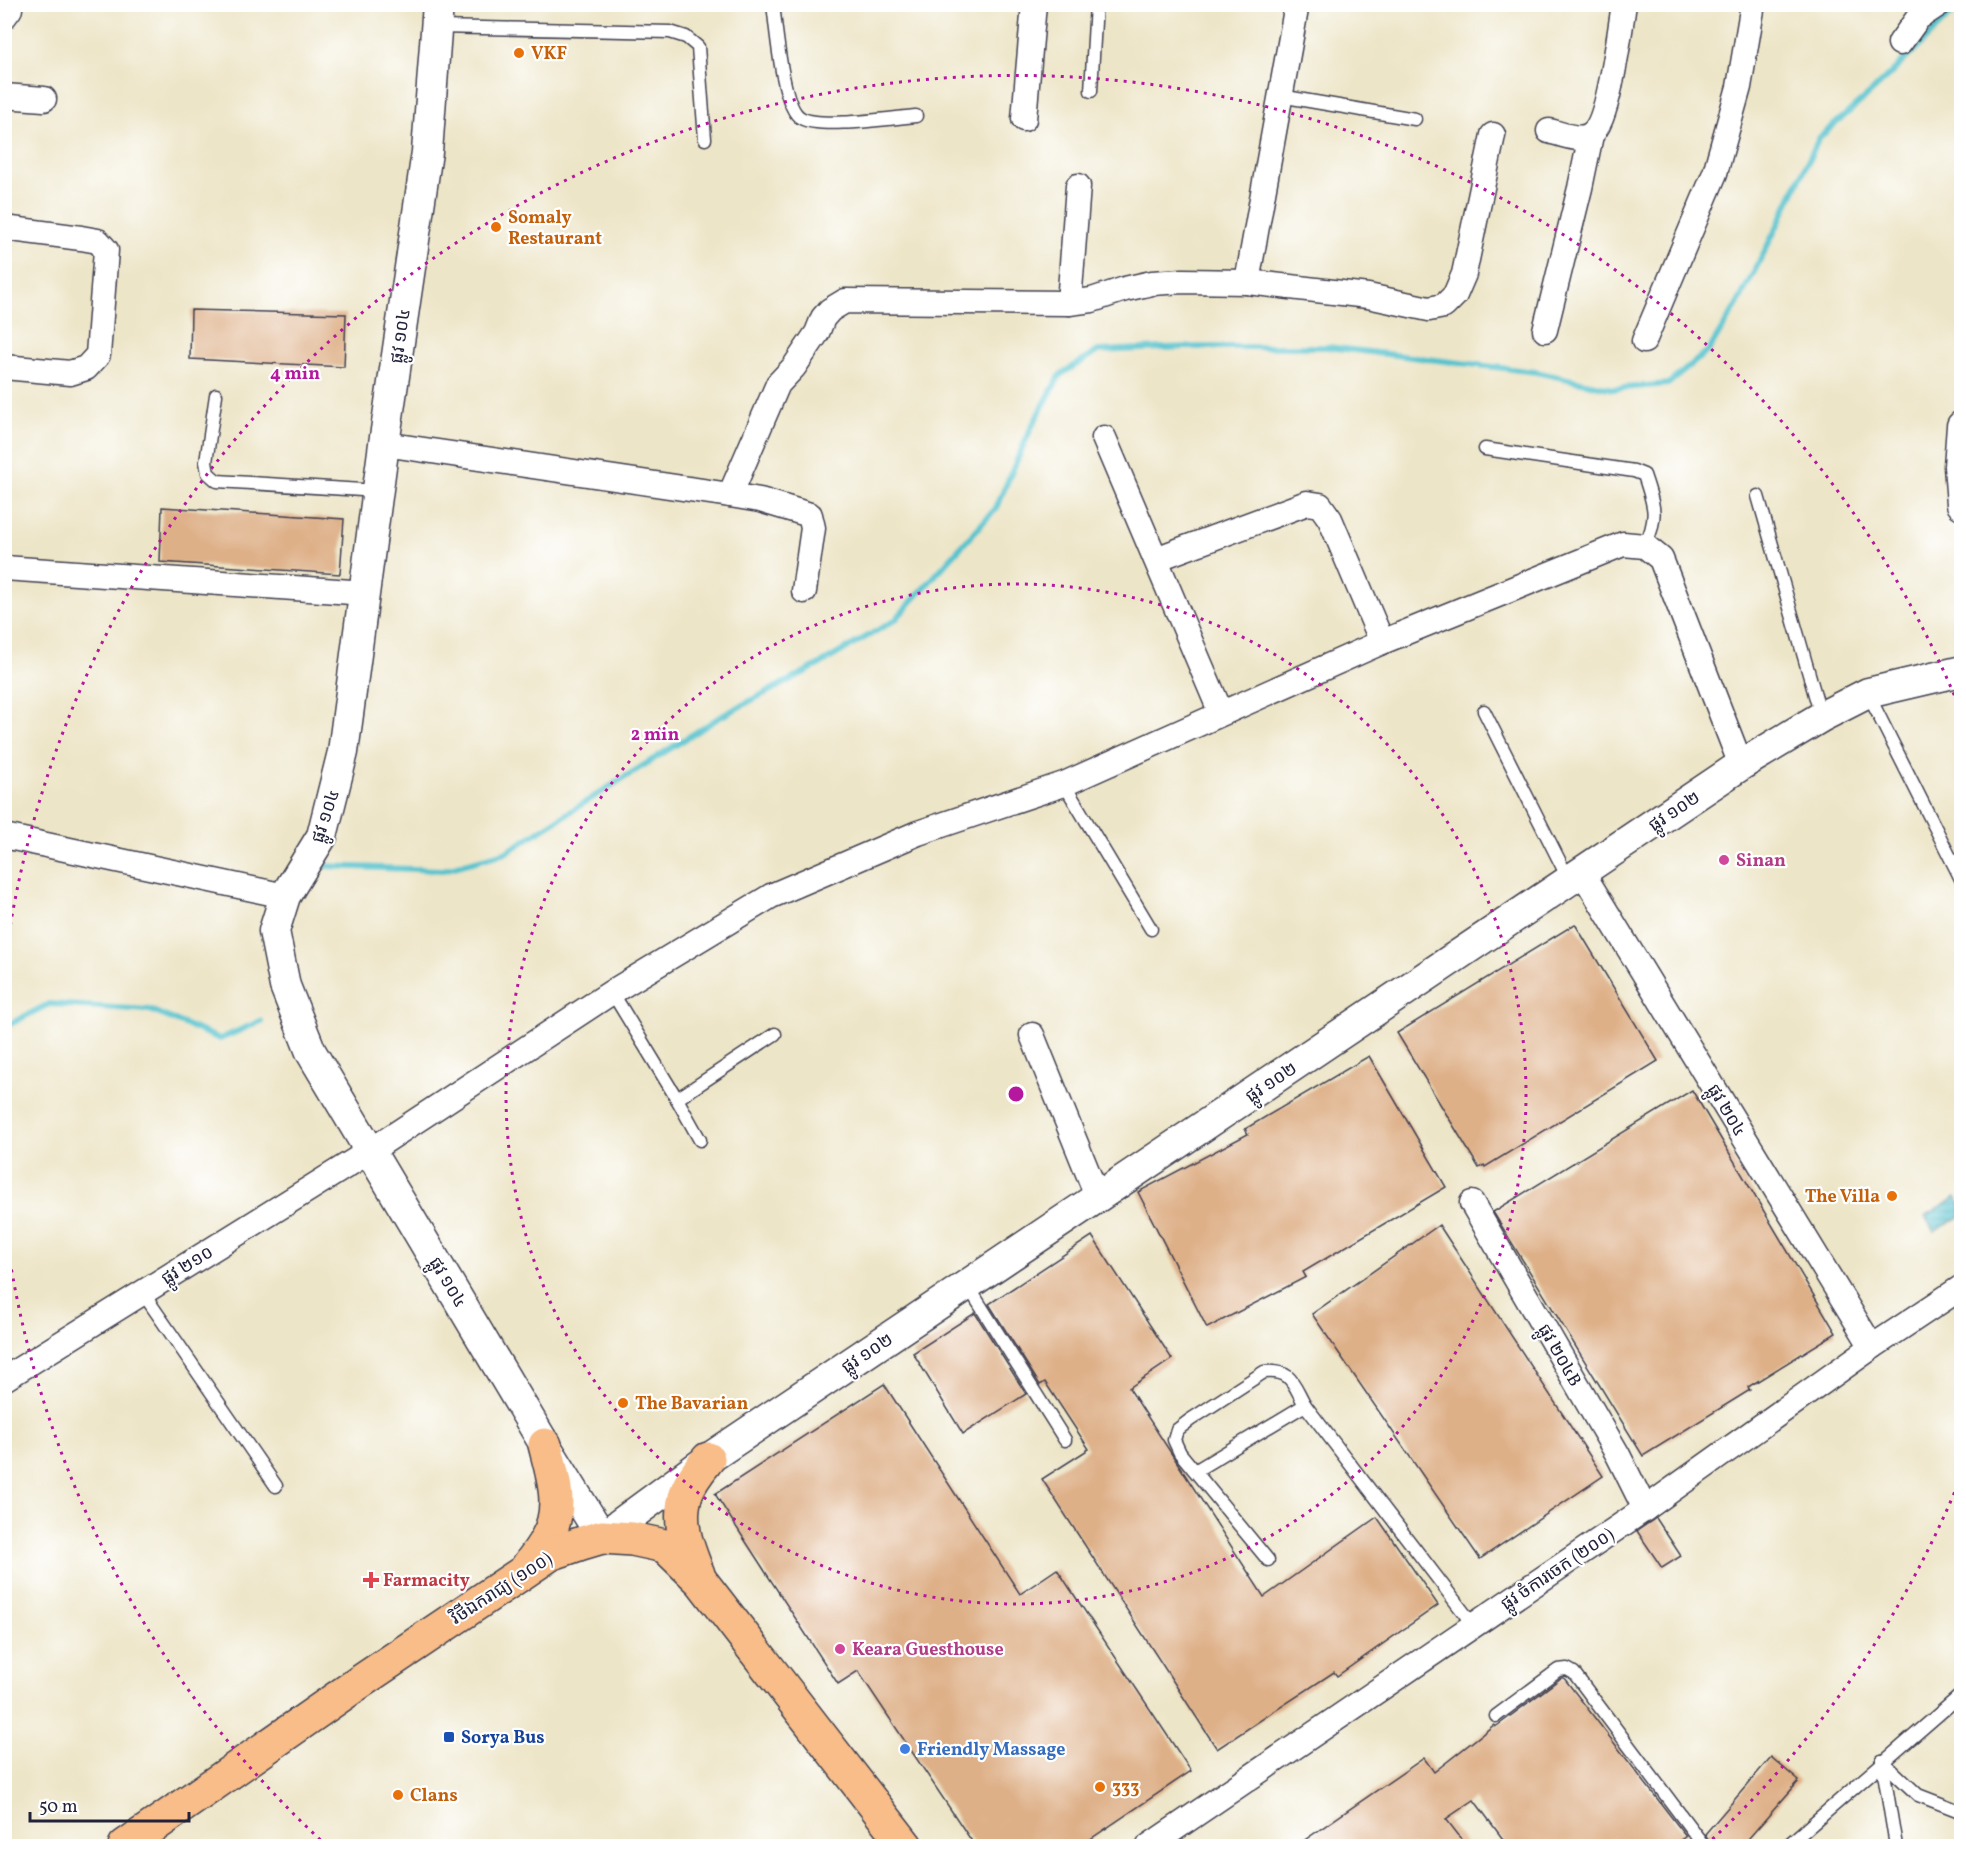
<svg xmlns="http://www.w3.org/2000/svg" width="1966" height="1851" font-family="Vollkorn,'Noto Sans Khmer',serif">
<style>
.water{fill:url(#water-rules);stroke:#3c7284;stroke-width:1.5}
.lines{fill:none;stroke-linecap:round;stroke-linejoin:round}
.stream{stroke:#55c2cd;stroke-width:6}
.building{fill:#deb088}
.service-casing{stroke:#403f50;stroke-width:15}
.minor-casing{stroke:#403f50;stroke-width:27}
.tertiary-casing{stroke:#403f50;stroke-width:33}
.primary-casing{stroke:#403f50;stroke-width:36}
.service{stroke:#fff;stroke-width:12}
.minor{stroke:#fff;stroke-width:24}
.tertiary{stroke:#fff;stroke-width:30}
.primary{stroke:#f8bd88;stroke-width:33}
.ring{fill:none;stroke:#b5179e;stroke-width:3;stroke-dasharray:3 6}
.food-dot{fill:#e8710a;stroke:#fff;stroke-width:2}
.hotel-dot{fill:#d1479c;stroke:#fff;stroke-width:2}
.health-dot{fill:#e0444e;stroke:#fff;stroke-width:2}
.transit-dot{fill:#1a4fb4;stroke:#fff;stroke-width:2}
.shop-dot{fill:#3f7fe0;stroke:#fff;stroke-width:2}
.labels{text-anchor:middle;stroke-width:4.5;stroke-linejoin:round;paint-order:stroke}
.food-label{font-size:18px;font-weight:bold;fill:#c56008;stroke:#fff;text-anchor:start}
.street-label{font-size:18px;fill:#22223b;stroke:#fff}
.hotel-label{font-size:18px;font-weight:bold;fill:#b23c85;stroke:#fff;text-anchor:start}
.health-label{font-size:18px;font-weight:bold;fill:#be3a42;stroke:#fff;text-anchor:start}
.transit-label{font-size:18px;font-weight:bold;fill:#164399;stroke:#fff;text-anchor:start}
.shop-label{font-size:18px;font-weight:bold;fill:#366cbe;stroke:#fff;text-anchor:start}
.centre{fill:#b5179e;stroke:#fff;stroke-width:3}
.ring-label{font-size:18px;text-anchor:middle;font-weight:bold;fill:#b5179e;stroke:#fff;stroke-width:4.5;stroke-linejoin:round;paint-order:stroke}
</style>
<defs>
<pattern id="water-rules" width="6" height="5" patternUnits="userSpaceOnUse" patternTransform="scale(1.5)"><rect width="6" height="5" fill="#55c2cd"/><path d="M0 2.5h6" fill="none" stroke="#4aa6b1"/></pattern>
</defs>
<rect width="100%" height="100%" fill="#fff"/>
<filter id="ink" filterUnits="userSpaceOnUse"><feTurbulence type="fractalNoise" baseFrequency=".0167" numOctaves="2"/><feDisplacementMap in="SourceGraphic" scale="12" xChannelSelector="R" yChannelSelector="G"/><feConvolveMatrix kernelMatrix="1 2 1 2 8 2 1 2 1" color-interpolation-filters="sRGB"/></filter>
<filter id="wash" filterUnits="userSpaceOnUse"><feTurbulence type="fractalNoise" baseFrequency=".008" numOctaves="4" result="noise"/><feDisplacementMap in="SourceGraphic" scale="24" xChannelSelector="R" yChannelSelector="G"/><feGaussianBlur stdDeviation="1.35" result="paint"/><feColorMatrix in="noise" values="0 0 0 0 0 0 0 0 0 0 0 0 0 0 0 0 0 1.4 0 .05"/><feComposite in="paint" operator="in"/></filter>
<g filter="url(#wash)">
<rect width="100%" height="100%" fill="#ede5c7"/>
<path class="water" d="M1956,1197L1961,1206V1216L1934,1232L1925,1216Z"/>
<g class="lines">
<g class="stream">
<path d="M322,866L443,870L505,853L720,717L822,663L895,620L996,508L1031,428L1060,375L1098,351L1186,347H1328L1536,372L1613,389L1668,384L1709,350L1738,303L1777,227L1819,138L1874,90L1961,4"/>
<path d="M4,1027L49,1004L150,1010L220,1039L261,1021"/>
</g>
</g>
<g id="blocks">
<g class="building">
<path d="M191,310L346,314L344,367L190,359Z"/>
<path d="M162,507L344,519L340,574L160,562Z"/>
<path d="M1575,924L1658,1061L1485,1167L1484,1165L1479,1168L1397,1033Z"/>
<path d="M1369,1056L1446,1187L1303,1272L1306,1277L1207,1328L1138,1192L1248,1134L1245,1129Z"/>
<path d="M1692,1090L1836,1333L1748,1387L1750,1390L1643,1456L1493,1212Z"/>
<path d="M1439,1225L1603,1476L1480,1559L1312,1314Z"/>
<path d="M1092,1236L1172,1359L1129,1388L1264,1597L1377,1517L1438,1605L1337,1676L1334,1672L1217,1749L1042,1479L1089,1449L1045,1382L1040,1385L989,1304Z"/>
<path d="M975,1313L1026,1394L963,1434L913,1353Z"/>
<path d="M884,1384L1020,1594L1057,1569L1191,1771L1080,1846H975L858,1671L838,1684L715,1494Z"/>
<path d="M1656,1518L1681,1556L1662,1568L1637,1531Z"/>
<path d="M1561,1678H1564L1686,1836L1672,1846H1508L1474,1800L1446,1819L1467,1846H1296L1424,1758L1434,1772L1494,1725L1495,1727L1501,1723Z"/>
<path d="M1771,1757L1799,1781L1742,1846H1712L1705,1834Z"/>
</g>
</g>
</g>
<g filter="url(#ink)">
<use href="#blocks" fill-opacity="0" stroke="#403f50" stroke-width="1.5"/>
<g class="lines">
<defs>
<g id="service">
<path d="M773,4C776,27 782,108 801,118C820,129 891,118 916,116"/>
<path d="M437,27L670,32L686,37L698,47L705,139"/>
<path d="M1091,91L1096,4"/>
<path d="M1280,96L1415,119"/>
<path d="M216,395L206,462L208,473L217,481L378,491"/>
<path d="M1485,449L1634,471L1644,475C1654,506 1659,515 1645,546"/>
<path d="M1758,496L1821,716"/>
<path d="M1868,694L1962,881"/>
<path d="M1484,711L1569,880"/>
<path d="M1064,784L1151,929"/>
<path d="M612,992L677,1099L700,1140"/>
<path d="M677,1099L775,1034"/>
<path d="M968,1286L1065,1440"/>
<path d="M143,1293L276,1486"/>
<path d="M1195,1471L1305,1405L1474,1626"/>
<path d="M1268,1560L1180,1453L1174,1440L1177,1430L1190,1420L1264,1372C1292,1369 1293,1384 1305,1405"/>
<path d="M1496,1716L1558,1670L1567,1669L1574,1673L1704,1846"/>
<path d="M1882,1761L1918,1795L1962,1812"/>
<path d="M1882,1761L1896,1846"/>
<path d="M1787,1846L1962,1694"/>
</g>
<g id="minor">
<path d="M4,17L10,9V4"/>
<path d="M1900,43L1918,18L1939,4"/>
<path d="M4,96L44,99"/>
<path d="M1024,119L1034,4"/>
<path d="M1549,131C1562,134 1578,142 1590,135C1609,124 1620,29 1624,4"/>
<path d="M4,228L81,238L98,241L106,250L98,355L86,368L70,373L4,367"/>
<path d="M1247,282L1297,4"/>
<path d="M1069,303L1078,186"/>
<path d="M1545,330L1580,188L1591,135"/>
<path d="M1644,341L1715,173L1739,87L1753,4"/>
<path d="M1104,438L1221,713"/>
<path d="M384,444L730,495L778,384L794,367L817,333L823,318L830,310L845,301L1069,303L1092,300L1125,289L1152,283L1183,281L1247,282L1368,296L1429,309L1444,306L1455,295L1464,274L1493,135"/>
<path d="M730,495L760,500L810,515L813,528L804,591"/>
<path d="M1156,559L1307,503L1320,505L1330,519L1382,642"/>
<path d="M4,568L366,593"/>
<path d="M4,836L285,896"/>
<path d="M1582,872L1872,1347"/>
<path d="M1032,1035L1098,1198"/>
<path d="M1472,1203L1618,1455L1645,1509"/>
<path d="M4,1379L370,1151L612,992L771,896L918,833L1064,784L1382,642L1623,544L1645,546L1661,559L1741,765"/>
<path d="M1149,1846L1645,1509L1872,1347L1962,1287"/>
</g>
<g id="tertiary">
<path d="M438,4L427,152L384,444L343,752L322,836L285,896L274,931L285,986L311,1052L545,1445L602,1537L708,1459L1741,765L1821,717L1868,693L1962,671"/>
<path d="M1962,426L1959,466L1962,504"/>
</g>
<g id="primary">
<path d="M528,1566C535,1557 542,1548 547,1538C564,1508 553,1476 545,1445"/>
<path d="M698,1574C687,1547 676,1520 687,1491C691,1480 701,1468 708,1459"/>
<path d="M125,1846L357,1684L525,1571L550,1554L582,1543L602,1537L632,1539L665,1546L701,1581L906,1846"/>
</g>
</defs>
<use href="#service" class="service-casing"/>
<use href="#minor" class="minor-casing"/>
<use href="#tertiary" class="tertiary-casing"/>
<use href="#primary" class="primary-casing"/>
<use href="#service" class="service"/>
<use href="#minor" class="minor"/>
<use href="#tertiary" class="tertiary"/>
<use href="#primary" class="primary"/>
</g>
</g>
<g class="ring">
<circle cx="1016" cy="1094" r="510"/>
<path d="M1958 1484A1020 1020 0 0 1 1705 1846M327 1846A1020 1020 0 0 1 5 1227M5 961A1020 1020 0 0 1 1958 704"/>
</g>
<g class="food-dot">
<circle cx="519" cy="53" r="6"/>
<circle cx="496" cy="227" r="6"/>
<circle cx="1892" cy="1196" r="6"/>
<circle cx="623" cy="1403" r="6"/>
<circle cx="1100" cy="1787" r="6"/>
<circle cx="398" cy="1795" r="6"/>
</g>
<g class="hotel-dot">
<circle cx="1724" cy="860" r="6"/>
<circle cx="840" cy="1649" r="6"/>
</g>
<path class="health-dot" d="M368 1571h6v6h6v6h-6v6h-6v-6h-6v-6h6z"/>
<rect class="transit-dot" x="443" y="1731" width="12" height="12" rx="3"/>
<circle class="shop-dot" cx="905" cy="1749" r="6"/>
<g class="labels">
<g class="food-label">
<text x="531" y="59">VKF</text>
<text x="508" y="223">Somaly<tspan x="508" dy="21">Restaurant</tspan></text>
<text x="1880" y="1202" text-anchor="end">The Villa</text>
<text x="635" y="1409">The Bavarian</text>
<text x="1112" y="1793">333</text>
<text x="410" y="1801">Clans</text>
</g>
<g class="street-label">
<text transform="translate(400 336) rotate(-82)" y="6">ផ្លូវ ១០៤</text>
<text transform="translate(1674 811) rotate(-34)" y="6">ផ្លូវ ១០២</text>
<text transform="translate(325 816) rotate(-72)" y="6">ផ្លូវ ១០៤</text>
<text transform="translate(1271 1082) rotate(-34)" y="6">ផ្លូវ ១០២</text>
<text transform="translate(1727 1110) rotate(59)" y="6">ផ្លូវ ២០៤</text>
<text transform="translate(187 1265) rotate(-32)" y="6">ផ្លូវ ២១០</text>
<text transform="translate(448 1282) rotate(59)" y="6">ផ្លូវ ១០៤</text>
<text transform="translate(867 1353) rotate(-34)" y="6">ផ្លូវ ១០២</text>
<text transform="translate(1560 1355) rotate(60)" y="6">ផ្លូវ ២០៤B</text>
<text transform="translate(1557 1569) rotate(-34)" y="6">ផ្លូវ ចំការចេក (២០០)</text>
<text transform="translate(501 1588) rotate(-33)" y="6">វិថីឯករាជ្យ (១០០)</text>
</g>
<g class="hotel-label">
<text x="1736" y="866">Sinan</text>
<text x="852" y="1655">Keara Guesthouse</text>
</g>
<g class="health-label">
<text x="383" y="1586">Farmacity</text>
</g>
<g class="transit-label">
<text x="461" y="1743">Sorya Bus</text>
</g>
<g class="shop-label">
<text x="917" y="1755">Friendly Massage</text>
</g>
</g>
<circle cx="1016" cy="1094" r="9" class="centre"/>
<g class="ring-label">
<text x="295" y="379">4 min</text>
<text x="655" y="740">2 min</text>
</g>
<rect width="1966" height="1851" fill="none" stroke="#fff" stroke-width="24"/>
<path d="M30 1812v9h159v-9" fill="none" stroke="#22223b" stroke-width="3"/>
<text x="39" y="1812" font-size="18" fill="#22223b" stroke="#ffffff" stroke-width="4.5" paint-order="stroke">50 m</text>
</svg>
